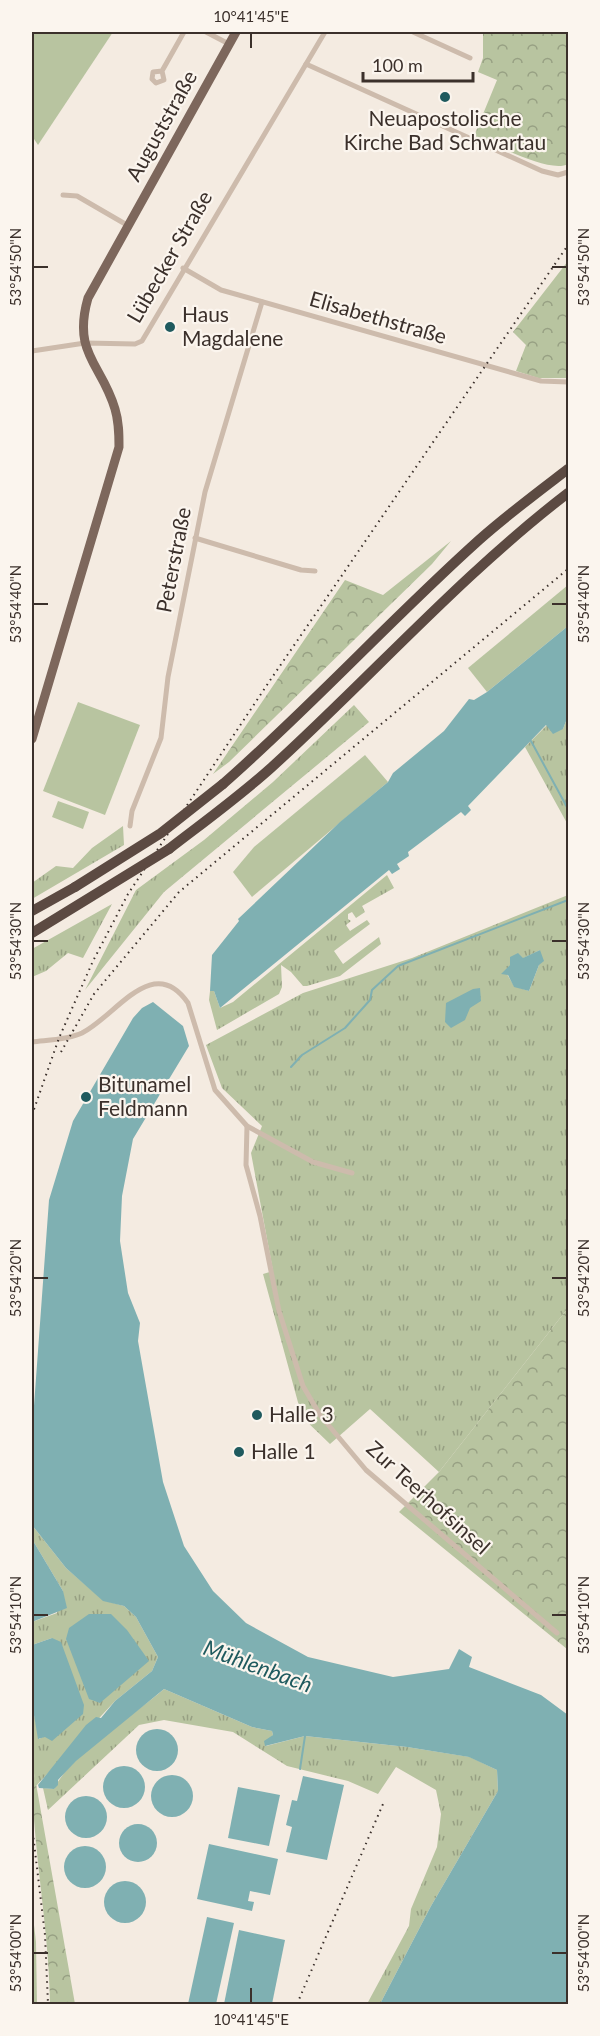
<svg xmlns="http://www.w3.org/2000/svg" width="600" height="2036" font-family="Lato,sans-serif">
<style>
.grass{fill:url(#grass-tufts);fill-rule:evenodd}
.forest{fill:url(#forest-crowns)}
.garden{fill:#b8c4a0}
.water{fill:#7fb0b2}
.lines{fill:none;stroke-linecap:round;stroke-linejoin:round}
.stream{stroke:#7fb0b2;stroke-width:2}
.street{stroke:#cdbbac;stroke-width:5}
.primary{stroke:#7d675c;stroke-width:9}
.highway{stroke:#5c4a42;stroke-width:10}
.rail{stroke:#3b302b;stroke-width:2;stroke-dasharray:1.5 4.5;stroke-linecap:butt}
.highway-bridge{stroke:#5c4a42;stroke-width:10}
.ticks{fill:none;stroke:#3b302b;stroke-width:2}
.poi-dot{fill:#1f5a5e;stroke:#fbf5ee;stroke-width:2}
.labels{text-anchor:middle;stroke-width:4.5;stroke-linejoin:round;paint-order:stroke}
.poi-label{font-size:21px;fill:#3b302b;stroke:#fbf5ee;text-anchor:start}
.street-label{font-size:21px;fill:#3b302b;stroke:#fbf5ee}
.water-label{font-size:22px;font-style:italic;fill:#1f5a5e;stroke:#fbf5ee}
.neatline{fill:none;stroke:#3b302b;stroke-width:2}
.ticks-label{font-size:15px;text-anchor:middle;fill:#3b302b}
</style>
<defs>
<pattern id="grass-tufts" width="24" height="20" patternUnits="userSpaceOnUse" patternTransform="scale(1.5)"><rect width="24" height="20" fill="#b8c4a0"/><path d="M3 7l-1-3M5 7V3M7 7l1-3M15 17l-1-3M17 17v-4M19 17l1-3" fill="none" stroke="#97a083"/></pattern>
<pattern id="forest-crowns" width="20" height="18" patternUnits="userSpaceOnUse" patternTransform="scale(1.5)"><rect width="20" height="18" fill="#b8c4a0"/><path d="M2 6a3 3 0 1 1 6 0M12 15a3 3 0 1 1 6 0" fill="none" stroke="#97a083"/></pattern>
</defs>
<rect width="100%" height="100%" fill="#f4ebe1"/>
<g class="grass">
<path d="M354,705L369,722L164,892L85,990L136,890L204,840L273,782Z"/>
<path d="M568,716V825L525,747L547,725L563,729Z"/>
<path d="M123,826L124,845L32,899V883L56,866L73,868L92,848Z"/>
<path d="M387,875L394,888L362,906L365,912L356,918L352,912L348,914V919L351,921L346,925L350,931L367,920L370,924L334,951L343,964L379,937L381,944L340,976L307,986H303L291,972L281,965L282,987L279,994L217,1030L209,1000L210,991H214L220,1008L233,1002Z"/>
<path d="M568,895V1308L439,1472L370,1409L330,1444L302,1417L263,1274L273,1271L251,1153L262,1126L222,1088L206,1045L303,993L412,958ZM540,950L539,965L529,991L514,986L507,974L510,965Z"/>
<path d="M112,904L83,958L68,953L46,971L32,977V949Z"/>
<path d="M32,1525L66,1568L103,1600L124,1606L136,1617L158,1657L152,1671L115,1701L36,1786L32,1761V1703L39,1739L45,1736L52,1638L32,1645V1622L57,1613L63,1591L32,1539Z"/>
<path d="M164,1689L252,1727L272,1731L273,1735L266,1746L305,1736L407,1747L470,1757L497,1770L498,1791L431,1906L380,2004H367L409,1926L411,1909L437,1847L441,1814L436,1790L396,1767L378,1794L348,1781L287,1766L233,1732L164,1720L139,1725L48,1810L43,1788L54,1789C69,1756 135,1714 164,1689Z"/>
<path d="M32,1908L36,1942L37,2004H32Z"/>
</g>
<g class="forest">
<path d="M483,32H568V164C550,174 494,144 474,136L497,80L478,72L483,58Z"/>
<path d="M568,261V378H538L516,371L526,345L513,332Z"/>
<path d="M451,541L432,564L229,762L213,774L345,580L383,595Z"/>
<path d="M568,1308V1646L567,1649L399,1512L439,1472Z"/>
<path d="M32,1761L75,2004H50C49,1923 31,1843 32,1761Z"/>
</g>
<g class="garden">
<path d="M32,32H113L38,145L32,136Z"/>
<path d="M568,585V626L487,692L468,668Z"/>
<path d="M78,702L140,725L105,815L43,791Z"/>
<path d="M365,755L388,782L252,897L233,872L254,847Z"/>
<path d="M58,801L89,812L83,829L52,817Z"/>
</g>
<g class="water">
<path d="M568,626V716L563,729L553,734L546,725L468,806L471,810L465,816L461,812L408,852L409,856L397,864L400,869L392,874L389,870L220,1008L214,991H210L212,955L239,921L238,919L340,822L388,782L393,773L444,731L469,699L474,700L487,692Z"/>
<path d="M540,950L544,961L539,965L529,991L514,987L508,975L501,974L510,965V957L518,953L523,958Z"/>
<path d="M480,988L481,1001L470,1008L465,1020L451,1028L445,1022L446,1003L473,989Z"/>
<path d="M153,1002L183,1026L189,1046L133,1139L122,1196L120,1241L128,1293L140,1323L138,1341L163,1482L184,1546L213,1591L246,1623L308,1657L393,1677L449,1669L459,1649L472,1657L469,1667L541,1695L568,1715V2004H380L431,1906L498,1791L497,1770L469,1757L407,1747L305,1736L265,1746L264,1741L273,1735L272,1731L252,1727L164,1689L76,1761L58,1780V1785L54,1789L39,1788L38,1785L86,1725L96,1717L101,1718L115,1701L152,1671L158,1657L136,1617L124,1606L103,1601L66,1568L32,1525V1433L49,1200L73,1121L133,1018L142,1008Z"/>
<path d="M32,1539L63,1591L67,1608L32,1622Z"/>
<path d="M89,1614H111L127,1630L149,1661L100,1703L89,1699L66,1639L69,1628Z"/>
<path d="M52,1638L61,1642L84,1705L83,1714L52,1741L45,1737L38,1739L32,1703V1645Z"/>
<circle cx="157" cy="1750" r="21"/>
<circle cx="124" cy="1787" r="21"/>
<circle cx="172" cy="1796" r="21"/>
<path d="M303,1776L344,1785L327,1860L286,1852L292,1827L286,1825L292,1800L297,1801Z"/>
<path d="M238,1787L280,1795L269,1846L228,1838Z"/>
<circle cx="86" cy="1817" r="21"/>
<circle cx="138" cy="1843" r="19"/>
<path d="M209,1844L278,1859L270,1895L250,1891L248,1901L254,1902L252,1911L197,1899Z"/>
<circle cx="85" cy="1867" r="21"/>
<circle cx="125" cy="1902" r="21"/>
<path d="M207,1917L234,1923L216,2004H188Z"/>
<path d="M239,1930L285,1940L272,2004H224Z"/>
</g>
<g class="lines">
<g class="stream">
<path d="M531,741L568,809"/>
<path d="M291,1067L302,1055L345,1028L370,1000L372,990L398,966L568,900"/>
<path d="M300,1769L305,1736"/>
</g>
<g class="street">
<path d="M206,32L229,44"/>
<path d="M413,32L470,58"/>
<path d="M306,64L542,171L558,175L568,172"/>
<path d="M162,71L153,72L152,79L156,83L164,80L162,71L184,32"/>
<path d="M63,195L77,196L127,225"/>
<path d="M183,268L221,290L541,381L568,382"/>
<path d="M32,351L85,343L135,344L142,341L325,32"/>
<path d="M195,538L301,570L315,571"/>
<path d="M130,826L132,811L161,738L168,677L205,492L262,302"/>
<path d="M32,1042C47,1040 67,1040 82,1033C116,1016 153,952 188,1003L215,1090L247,1126L313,1162L352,1173"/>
<path d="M247,1126L246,1165L260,1216L279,1311L303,1386L320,1415L366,1470L557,1633"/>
</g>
<path class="primary" d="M32,739L119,447C119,434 119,422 115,409C102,364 72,354 88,298L236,32"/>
<g class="highway">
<path d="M223,784C312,706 391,619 479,540C507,515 538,492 568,469"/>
<path d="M169,849C204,822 240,796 272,767C372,676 461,575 568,493"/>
<path d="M32,911L75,887"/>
</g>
<g class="rail">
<path d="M61,1052L94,994L179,892L568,569"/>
<path d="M32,1115L59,1038L93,961L128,894L271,679L568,245"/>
<path d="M32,1826L45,1935L48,2004"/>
<path d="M297,2004L383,1804"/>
</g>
<g class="highway-bridge">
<path d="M75,887L161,833L223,784"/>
<path d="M32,933L169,849"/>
</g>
</g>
<path class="ticks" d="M251,33V48M33,267H48M552,267H567M33,604H48M552,604H567M33,941H48M552,941H567M33,1278H48M552,1278H567M33,1615H48M552,1615H567M33,1953H48M552,1953H567M251,1988V2003"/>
<g class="poi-dot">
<circle cx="445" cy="97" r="6"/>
<circle cx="170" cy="327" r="6"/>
<circle cx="86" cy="1097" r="6"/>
<circle cx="257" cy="1415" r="6"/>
<circle cx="239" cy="1452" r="6"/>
</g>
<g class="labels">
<g class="poi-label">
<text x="445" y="126" text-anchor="middle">Neuapostolische<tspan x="445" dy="24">Kirche Bad Schwartau</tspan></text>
<text x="182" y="322">Haus<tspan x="182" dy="24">Magdalene</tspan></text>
<text x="98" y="1092">Bitunamel<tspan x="98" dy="24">Feldmann</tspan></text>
<text x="269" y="1422">Halle 3</text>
<text x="251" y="1459">Halle 1</text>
</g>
<g class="street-label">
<text transform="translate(162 126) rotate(-61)" y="7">Auguststraße</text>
<text transform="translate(170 257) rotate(-60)" y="7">Lübecker Straße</text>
<text transform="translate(378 318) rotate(16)" y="7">Elisabethstraße</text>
<text transform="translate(174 560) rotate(-79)" y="7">Peterstraße</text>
<text transform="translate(428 1498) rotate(42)" y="7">Zur Teerhofsinsel</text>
</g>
<g class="water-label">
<text transform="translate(258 1666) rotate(20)" y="8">Mühlenbach</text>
</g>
</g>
<rect width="600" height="2036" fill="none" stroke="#fbf5ee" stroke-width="66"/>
<path d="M363 72v9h110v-9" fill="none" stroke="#3b302b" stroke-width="3"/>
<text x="372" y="72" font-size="18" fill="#3b302b" stroke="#fbf5ee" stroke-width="4.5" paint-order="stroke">100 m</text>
<rect x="33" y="33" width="534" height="1970" class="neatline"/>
<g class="ticks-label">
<text x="251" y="22">10°41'45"E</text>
<text transform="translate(16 267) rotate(-90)" y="5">53°54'50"N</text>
<text transform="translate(584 267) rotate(-90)" y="5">53°54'50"N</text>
<text transform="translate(16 604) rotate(-90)" y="5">53°54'40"N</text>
<text transform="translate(584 604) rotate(-90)" y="5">53°54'40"N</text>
<text transform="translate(16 941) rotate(-90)" y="5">53°54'30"N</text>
<text transform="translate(584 941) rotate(-90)" y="5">53°54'30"N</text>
<text transform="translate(16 1278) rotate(-90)" y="5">53°54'20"N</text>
<text transform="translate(584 1278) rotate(-90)" y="5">53°54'20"N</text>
<text transform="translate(16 1615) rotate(-90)" y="5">53°54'10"N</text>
<text transform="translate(584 1615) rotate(-90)" y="5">53°54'10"N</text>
<text transform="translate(16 1953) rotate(-90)" y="5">53°54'00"N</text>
<text transform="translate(584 1953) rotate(-90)" y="5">53°54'00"N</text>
<text x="251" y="2025">10°41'45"E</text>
</g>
</svg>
